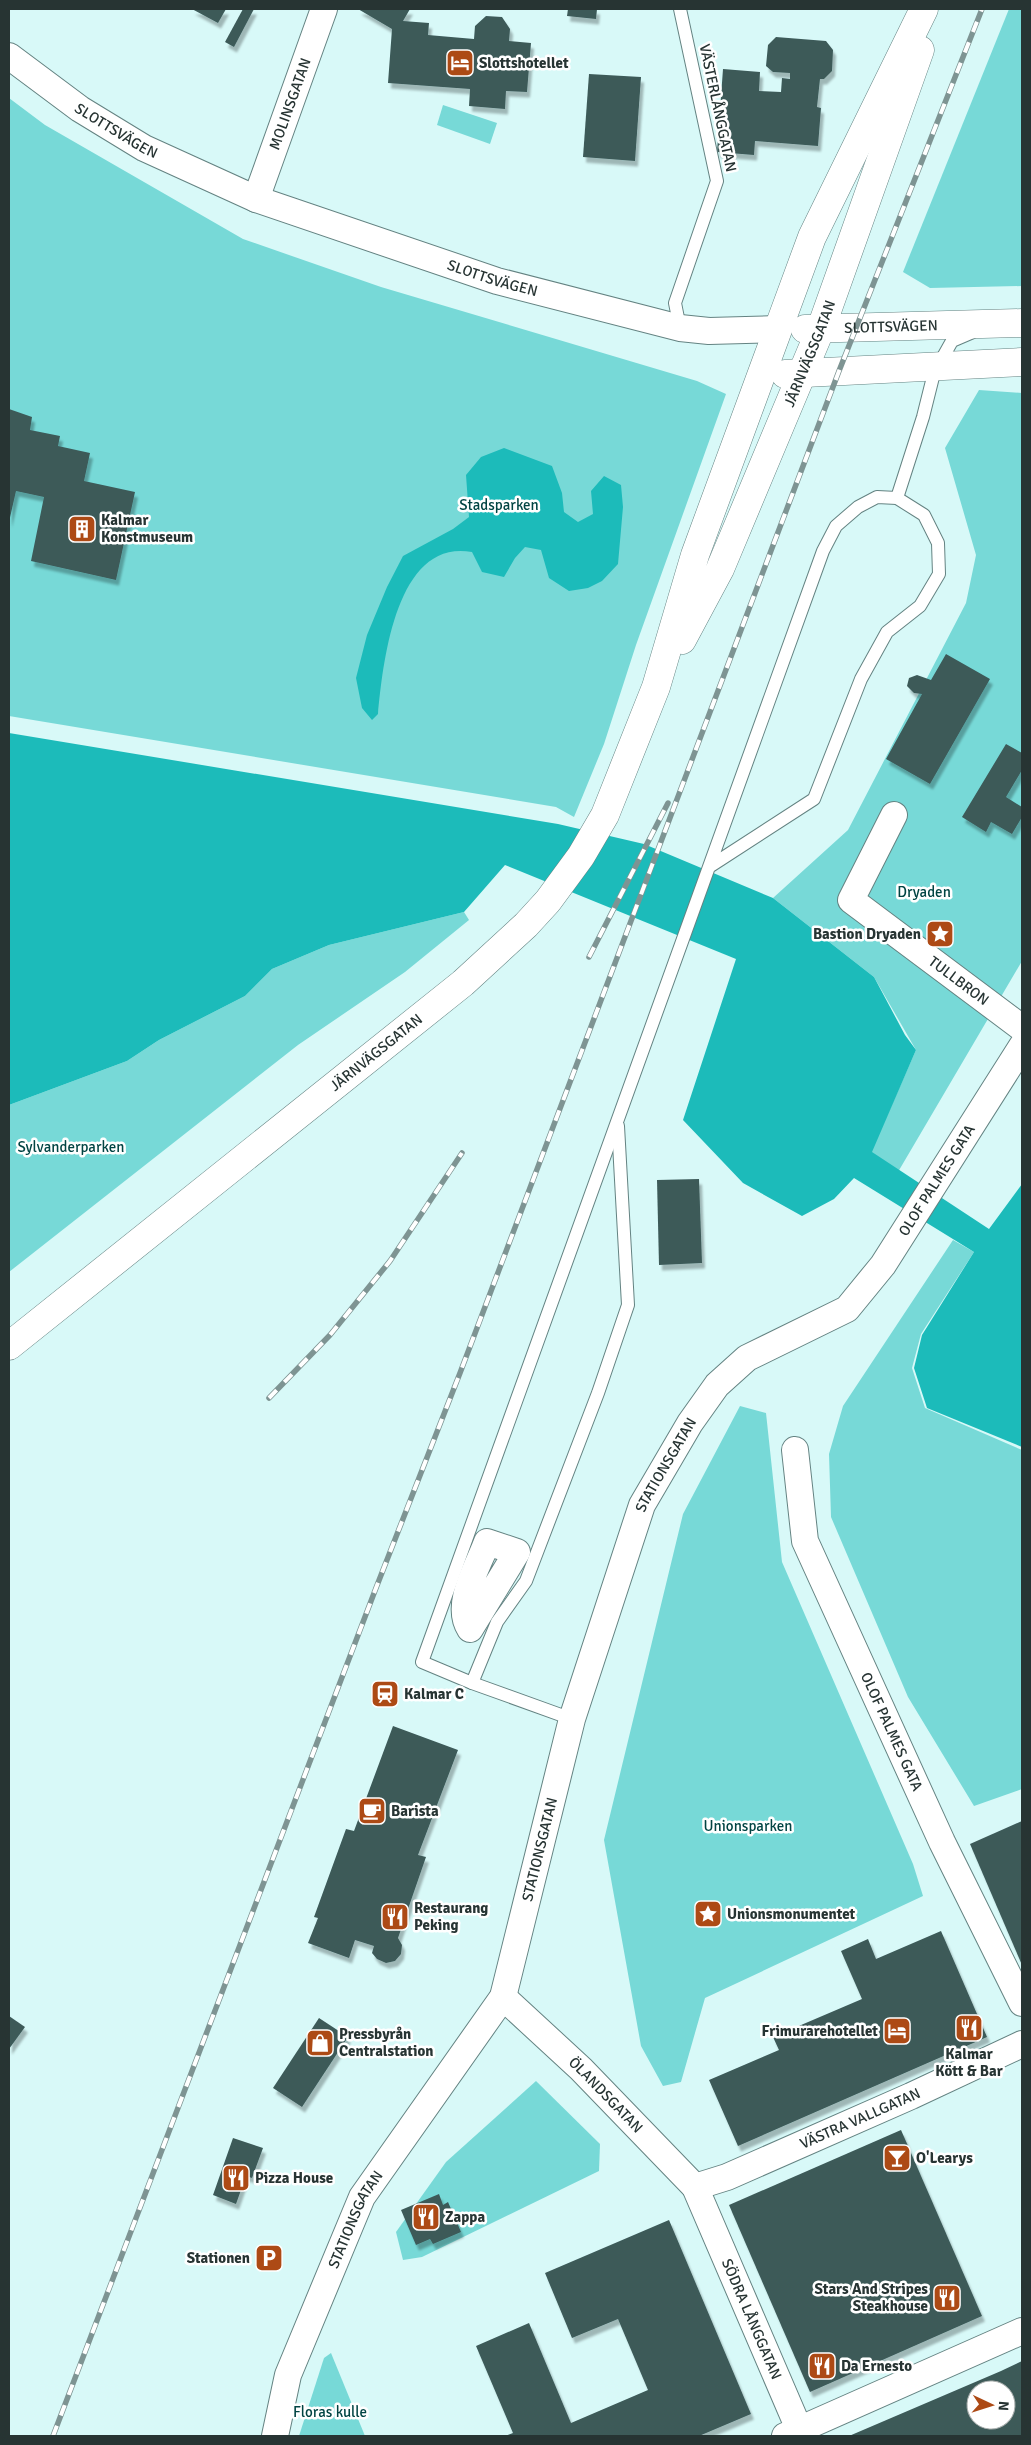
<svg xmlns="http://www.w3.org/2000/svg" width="1031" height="2445" font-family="Signika,sans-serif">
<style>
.green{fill:#77d9d7}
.water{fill:#1cbbba}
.building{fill:#3c5a59;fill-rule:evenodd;filter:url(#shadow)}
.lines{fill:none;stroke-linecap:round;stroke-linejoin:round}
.lane-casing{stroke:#648382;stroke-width:14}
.street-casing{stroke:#648382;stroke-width:28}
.secondary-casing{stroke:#648382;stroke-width:29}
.lane{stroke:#fff;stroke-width:12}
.street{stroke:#fff;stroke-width:26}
.secondary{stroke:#fff;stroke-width:28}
.rail-casing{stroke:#7e9493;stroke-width:5.5}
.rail{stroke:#fff;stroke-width:4;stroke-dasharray:11;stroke-linecap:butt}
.labels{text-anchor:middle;stroke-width:5;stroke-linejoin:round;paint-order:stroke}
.poi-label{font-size:15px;font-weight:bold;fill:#273433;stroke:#fff;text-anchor:start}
.street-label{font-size:15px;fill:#273433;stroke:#fff}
.park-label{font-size:15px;fill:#014443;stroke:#fff}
</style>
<defs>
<filter id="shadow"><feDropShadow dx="3" dy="5.5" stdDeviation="1" flood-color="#0004"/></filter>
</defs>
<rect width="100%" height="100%" fill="#d8f9f8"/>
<g class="green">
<path d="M1009,9H1022V286L930,288L903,272Z"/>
<path d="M9,98L45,125L243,239L381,287L697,381L726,394L636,645L604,744L574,817L556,807L9,716Z"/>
<path d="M443,105L497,123L490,144L437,125Z"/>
<path d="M979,390L1022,393V961L898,1172L871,1152L916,1050L874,977L773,898L848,830L966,603L976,555L945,448Z"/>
<path d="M464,912L469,920L405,972L298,1045L9,1272V1105L127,1061L159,1040L245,996L272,969L329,945Z"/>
<path d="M953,1240L974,1252L921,1334L912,1368L925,1408L1022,1450V1789L974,1806L908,1697L831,1517L829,1454L843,1406Z"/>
<path d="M740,1406L766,1413L782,1562L913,1864L923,1896L705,1998L681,2082L663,2086L641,2046L604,1840L683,1514Z"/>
<path d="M536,2081L600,2144L599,2171L422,2257L403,2260L396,2232L446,2162Z"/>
<path d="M331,2353L365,2436H299L324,2358Z"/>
</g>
<g class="water">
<path d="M504,448L552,466L562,493L564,512L578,522L593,514L591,491L604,476L621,485L623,507L618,564L602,581L588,588L569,591L549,578L541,550L525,547L515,558L504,577L482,572L472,552C396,538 383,662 378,714L372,720L362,708L356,678L367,635L387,587L403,556L453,529L469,517L466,475L481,457Z"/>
<path d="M9,733L558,824L644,844L773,898L874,977L905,1035L916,1050L872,1152L989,1229L1022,1184V1447L927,1408L914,1368L922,1335L974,1252L854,1178L834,1199L802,1216L743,1183L683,1120L736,959L505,865L464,912L329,945L272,969L245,996L159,1040L127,1061L9,1105Z"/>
</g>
<g class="building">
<path d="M192,9H226L218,23Z"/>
<path d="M243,9H254L234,47L225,42Z"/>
<path d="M358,9H410L403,21L429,23L428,35L474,39L475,26L486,16L502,17L510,29L509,41L531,43L527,92L506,91L505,109L469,106L470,89L388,83L392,29Z"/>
<path d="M568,9H597L596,19L567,16Z"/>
<path d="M776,37L826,41L833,50L832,71L824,79H820L817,107L821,108L818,146L755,141L754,155L717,152L723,69L760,72L759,91L781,92L782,78L790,79V73L773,72L766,66L768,45Z"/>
<path d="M589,74L641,77L635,161L583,157Z"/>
<path d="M9,409L32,417L30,430L60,436L58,446L90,453L84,481L135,492L116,580L31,561L44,497L16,491L9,522Z"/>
<path d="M946,654L990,679L930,784L886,759L922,694L914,693L907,686L909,678L917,675L931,680Z"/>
<path d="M1006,744L1022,753V770L1006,797L1022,807V817L1012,834L991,822L986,832L962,817Z"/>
<path d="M699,1179L702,1263L659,1265L657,1180Z"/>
<path d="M393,1726L458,1750L418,1855L426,1857L398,1938L402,1945L401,1954L395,1961L386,1963L377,1959L372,1953L374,1946L355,1940L349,1958L308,1943L318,1918L314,1917L346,1829L354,1831Z"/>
<path d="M1022,1821V1965L970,1844Z"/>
<path d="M941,1931L987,2037L738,2146L709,2080L779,2050L773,2037L862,1999L841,1951L868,1939L876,1959Z"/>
<path d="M9,2016L25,2027L9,2049Z"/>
<path d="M319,2018L348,2037L302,2107L273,2088Z"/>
<path d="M901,2130L982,2316L810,2392L729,2205Z"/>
<path d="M233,2138L263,2148L252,2178L246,2176L236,2204L213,2195Z"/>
<path d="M439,2194L443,2205L448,2202L461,2232L433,2244L430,2239L416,2245L401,2210Z"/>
<path d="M669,2220L751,2414L699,2436H505L513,2433L476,2346L529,2323L571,2423L648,2390L618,2319L572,2338L545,2273Z"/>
<path d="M1022,2361V2436H849L1001,2371ZM976,2390H1006V2420H976Z"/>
</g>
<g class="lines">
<defs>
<g id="lane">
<path d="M680,328L675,303L717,181L680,9"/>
<path d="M897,498L923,417L934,373L952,341L973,332"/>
<path d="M472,1683L497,1622L526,1581L598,1393L628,1305L618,1126"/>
<path d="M572,1719L472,1683L422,1662L823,551L836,526L858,507L877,497L897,498L924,515L938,543L939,574L920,606L887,632L861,679L814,799L709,867"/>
</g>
<g id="street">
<path id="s1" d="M9,56L80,109L144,148L256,199L497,281L680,328L709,331L778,329"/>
<path id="s2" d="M256,199L324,9"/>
<path id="s3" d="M894,815L851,900L1022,1028"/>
<path id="s4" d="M795,1450L805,1541L942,1842L1022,2003"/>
<path d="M487,1542L517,1552L470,1629C454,1604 478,1567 487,1542Z"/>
<path id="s5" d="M503,1997L581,2069L695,2187L802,2436"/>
<path id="s6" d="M695,2187L727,2177L911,2096L1022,2044"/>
<path id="s7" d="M275,2436L288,2375L362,2197L503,1997L572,1719L642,1505L690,1423L717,1385L747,1358L847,1309L883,1265L1022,1046"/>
<path d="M785,2436L1022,2331"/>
</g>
<g id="secondary">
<path id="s8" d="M805,329L1022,323"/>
<path d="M785,374L1022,362"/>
<path id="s9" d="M682,640L720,569L821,328L920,50"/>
<path id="s10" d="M9,1346L463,983L526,925L548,901L581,856L605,815L656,687L695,555L812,237L924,9"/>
</g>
</defs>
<use href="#lane" class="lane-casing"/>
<use href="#street" class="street-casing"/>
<use href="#secondary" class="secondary-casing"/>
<use href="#lane" class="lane"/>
<use href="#street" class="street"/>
<use href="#secondary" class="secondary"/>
<defs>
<g id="rail">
<path d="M589,957L668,803"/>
<path d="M269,1398L330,1335L390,1261L462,1153"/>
<path d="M53,2436L376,1588L460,1373L839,371L982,9"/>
</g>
</defs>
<use href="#rail" class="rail-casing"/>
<use href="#rail" class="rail"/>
</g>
<defs>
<symbol id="hotel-square" viewBox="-11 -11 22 22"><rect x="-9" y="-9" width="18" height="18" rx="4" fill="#ad4a15" stroke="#fff"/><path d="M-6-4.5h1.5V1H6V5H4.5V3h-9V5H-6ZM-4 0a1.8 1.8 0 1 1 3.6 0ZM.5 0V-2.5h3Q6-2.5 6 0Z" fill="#fff"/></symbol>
<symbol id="building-square" viewBox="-11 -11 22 22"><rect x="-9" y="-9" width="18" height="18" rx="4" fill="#ad4a15" stroke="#fff"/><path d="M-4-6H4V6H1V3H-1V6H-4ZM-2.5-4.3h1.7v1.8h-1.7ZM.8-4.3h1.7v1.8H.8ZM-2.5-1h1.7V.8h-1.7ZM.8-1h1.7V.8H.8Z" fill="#fff"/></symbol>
<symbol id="sight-square" viewBox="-11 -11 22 22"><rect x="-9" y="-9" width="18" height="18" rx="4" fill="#ad4a15" stroke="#fff"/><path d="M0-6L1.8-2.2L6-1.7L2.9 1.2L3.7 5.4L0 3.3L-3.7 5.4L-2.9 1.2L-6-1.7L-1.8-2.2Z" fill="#fff"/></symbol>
<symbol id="station-square" viewBox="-11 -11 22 22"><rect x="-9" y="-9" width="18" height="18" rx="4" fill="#ad4a15" stroke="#fff"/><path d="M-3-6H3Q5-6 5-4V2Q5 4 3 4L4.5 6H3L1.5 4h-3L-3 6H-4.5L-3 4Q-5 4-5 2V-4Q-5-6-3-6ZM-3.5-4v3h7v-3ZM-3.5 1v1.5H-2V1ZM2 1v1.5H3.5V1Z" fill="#fff"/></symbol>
<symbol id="cafe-square" viewBox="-11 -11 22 22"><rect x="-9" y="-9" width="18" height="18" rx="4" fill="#ad4a15" stroke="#fff"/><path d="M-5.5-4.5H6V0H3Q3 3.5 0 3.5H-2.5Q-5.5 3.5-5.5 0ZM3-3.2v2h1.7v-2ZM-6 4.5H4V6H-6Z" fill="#fff"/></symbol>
<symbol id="restaurant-square" viewBox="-11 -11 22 22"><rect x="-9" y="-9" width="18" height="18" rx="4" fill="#ad4a15" stroke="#fff"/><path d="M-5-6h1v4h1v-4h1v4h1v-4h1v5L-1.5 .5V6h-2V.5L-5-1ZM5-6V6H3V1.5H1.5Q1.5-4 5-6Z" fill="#fff"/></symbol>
<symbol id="shop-square" viewBox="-11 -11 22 22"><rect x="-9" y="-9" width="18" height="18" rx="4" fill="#ad4a15" stroke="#fff"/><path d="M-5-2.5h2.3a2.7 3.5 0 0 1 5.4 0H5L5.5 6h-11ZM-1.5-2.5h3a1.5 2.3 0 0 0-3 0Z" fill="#fff"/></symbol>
<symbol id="bar-square" viewBox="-11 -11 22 22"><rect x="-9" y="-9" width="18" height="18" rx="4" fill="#ad4a15" stroke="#fff"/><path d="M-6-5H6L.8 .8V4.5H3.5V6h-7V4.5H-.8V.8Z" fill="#fff"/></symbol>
<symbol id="parking-square" viewBox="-11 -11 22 22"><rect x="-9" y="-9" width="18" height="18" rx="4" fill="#ad4a15" stroke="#fff"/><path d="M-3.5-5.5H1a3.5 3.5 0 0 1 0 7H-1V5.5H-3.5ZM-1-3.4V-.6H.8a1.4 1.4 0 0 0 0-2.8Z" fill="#fff"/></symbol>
</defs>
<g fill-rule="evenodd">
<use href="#hotel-square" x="444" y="47" width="32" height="32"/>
<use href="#building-square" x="66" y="513" width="32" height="32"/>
<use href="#sight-square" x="924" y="918" width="32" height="32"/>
<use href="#station-square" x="369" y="1678" width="32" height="32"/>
<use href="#cafe-square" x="356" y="1795" width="32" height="32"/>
<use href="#sight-square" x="692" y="1898" width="32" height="32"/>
<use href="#restaurant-square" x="379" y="1901" width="32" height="32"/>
<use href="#restaurant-square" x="953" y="2012" width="32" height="32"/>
<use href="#hotel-square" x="881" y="2015" width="32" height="32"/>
<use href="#shop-square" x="304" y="2027" width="32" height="32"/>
<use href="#bar-square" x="881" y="2142" width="32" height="32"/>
<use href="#restaurant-square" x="220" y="2162" width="32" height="32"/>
<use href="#restaurant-square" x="410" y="2201" width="32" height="32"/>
<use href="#parking-square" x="253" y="2242" width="32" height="32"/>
<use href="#restaurant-square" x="931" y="2282" width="32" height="32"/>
<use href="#restaurant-square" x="806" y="2350" width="32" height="32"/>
</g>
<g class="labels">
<g class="poi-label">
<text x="479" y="68">Slottshotellet</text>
<text x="101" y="525">Kalmar<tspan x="101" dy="17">Konstmuseum</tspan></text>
<text x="921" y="939" text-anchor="end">Bastion Dryaden</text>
<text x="404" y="1699">Kalmar C</text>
<text x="391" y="1816">Barista</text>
<text x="414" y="1913">Restaurang<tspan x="414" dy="17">Peking</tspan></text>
<text x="727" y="1919">Unionsmonumentet</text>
<text x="878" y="2036" text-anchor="end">Frimurarehotellet</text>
<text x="339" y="2039">Pressbyrån<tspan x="339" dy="17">Centralstation</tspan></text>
<text x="969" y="2059" text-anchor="middle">Kalmar<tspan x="969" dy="17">Kött &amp; Bar</tspan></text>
<text x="916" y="2163">O'Learys</text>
<text x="255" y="2183">Pizza House</text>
<text x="445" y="2222">Zappa</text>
<text x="250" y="2263" text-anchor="end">Stationen</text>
<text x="928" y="2294" text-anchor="end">Stars And Stripes<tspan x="928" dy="17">Steakhouse</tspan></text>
<text x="841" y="2371">Da Ernesto</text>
</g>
<g class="street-label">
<text dy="5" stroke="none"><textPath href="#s2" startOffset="101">MOLINSGATAN</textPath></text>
<text transform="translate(718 108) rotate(78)" y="5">VÄSTERLÅNGGATAN</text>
<text dy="5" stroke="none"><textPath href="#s1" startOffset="131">SLOTTSVÄGEN</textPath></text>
<text dy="5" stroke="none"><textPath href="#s1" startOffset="536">SLOTTSVÄGEN</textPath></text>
<text dy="5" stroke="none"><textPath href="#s8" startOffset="86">SLOTTSVÄGEN</textPath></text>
<text dy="5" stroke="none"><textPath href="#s9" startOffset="314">JÄRNVÄGSGATAN</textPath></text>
<text dy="5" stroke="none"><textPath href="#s3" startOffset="230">TULLBRON</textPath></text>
<text dy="5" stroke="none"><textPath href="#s10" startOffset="470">JÄRNVÄGSGATAN</textPath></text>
<text dy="5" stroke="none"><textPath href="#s7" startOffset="1462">OLOF PALMES GATA</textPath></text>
<text dy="5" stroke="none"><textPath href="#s7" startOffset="1058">STATIONSGATAN</textPath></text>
<text dy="5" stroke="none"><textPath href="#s4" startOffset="301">OLOF PALMES GATA</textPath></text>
<text dy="5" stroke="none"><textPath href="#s7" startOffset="652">STATIONSGATAN</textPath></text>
<text dy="5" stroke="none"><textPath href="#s5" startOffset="142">ÖLANDSGATAN</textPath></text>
<text dy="5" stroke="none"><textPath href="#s6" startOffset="179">VÄSTRA VALLGATAN</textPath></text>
<text dy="5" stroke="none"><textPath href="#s7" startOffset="232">STATIONSGATAN</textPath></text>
<text dy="5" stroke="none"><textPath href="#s5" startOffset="414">SÖDRA LÅNGGATAN</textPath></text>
</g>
<g class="park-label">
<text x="499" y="510">Stadsparken</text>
<text x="924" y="897">Dryaden</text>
<text x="71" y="1152">Sylvanderparken</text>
<text x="748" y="1831">Unionsparken</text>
<text x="330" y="2417">Floras kulle</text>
</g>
</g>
<rect width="1031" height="2445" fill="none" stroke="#273433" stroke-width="20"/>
<g transform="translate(991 2405) rotate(94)"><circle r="24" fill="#ffffff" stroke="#a9aead"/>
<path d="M0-4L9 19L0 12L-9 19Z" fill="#ad4a15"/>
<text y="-8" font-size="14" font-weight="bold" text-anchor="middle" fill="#273433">N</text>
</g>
</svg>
